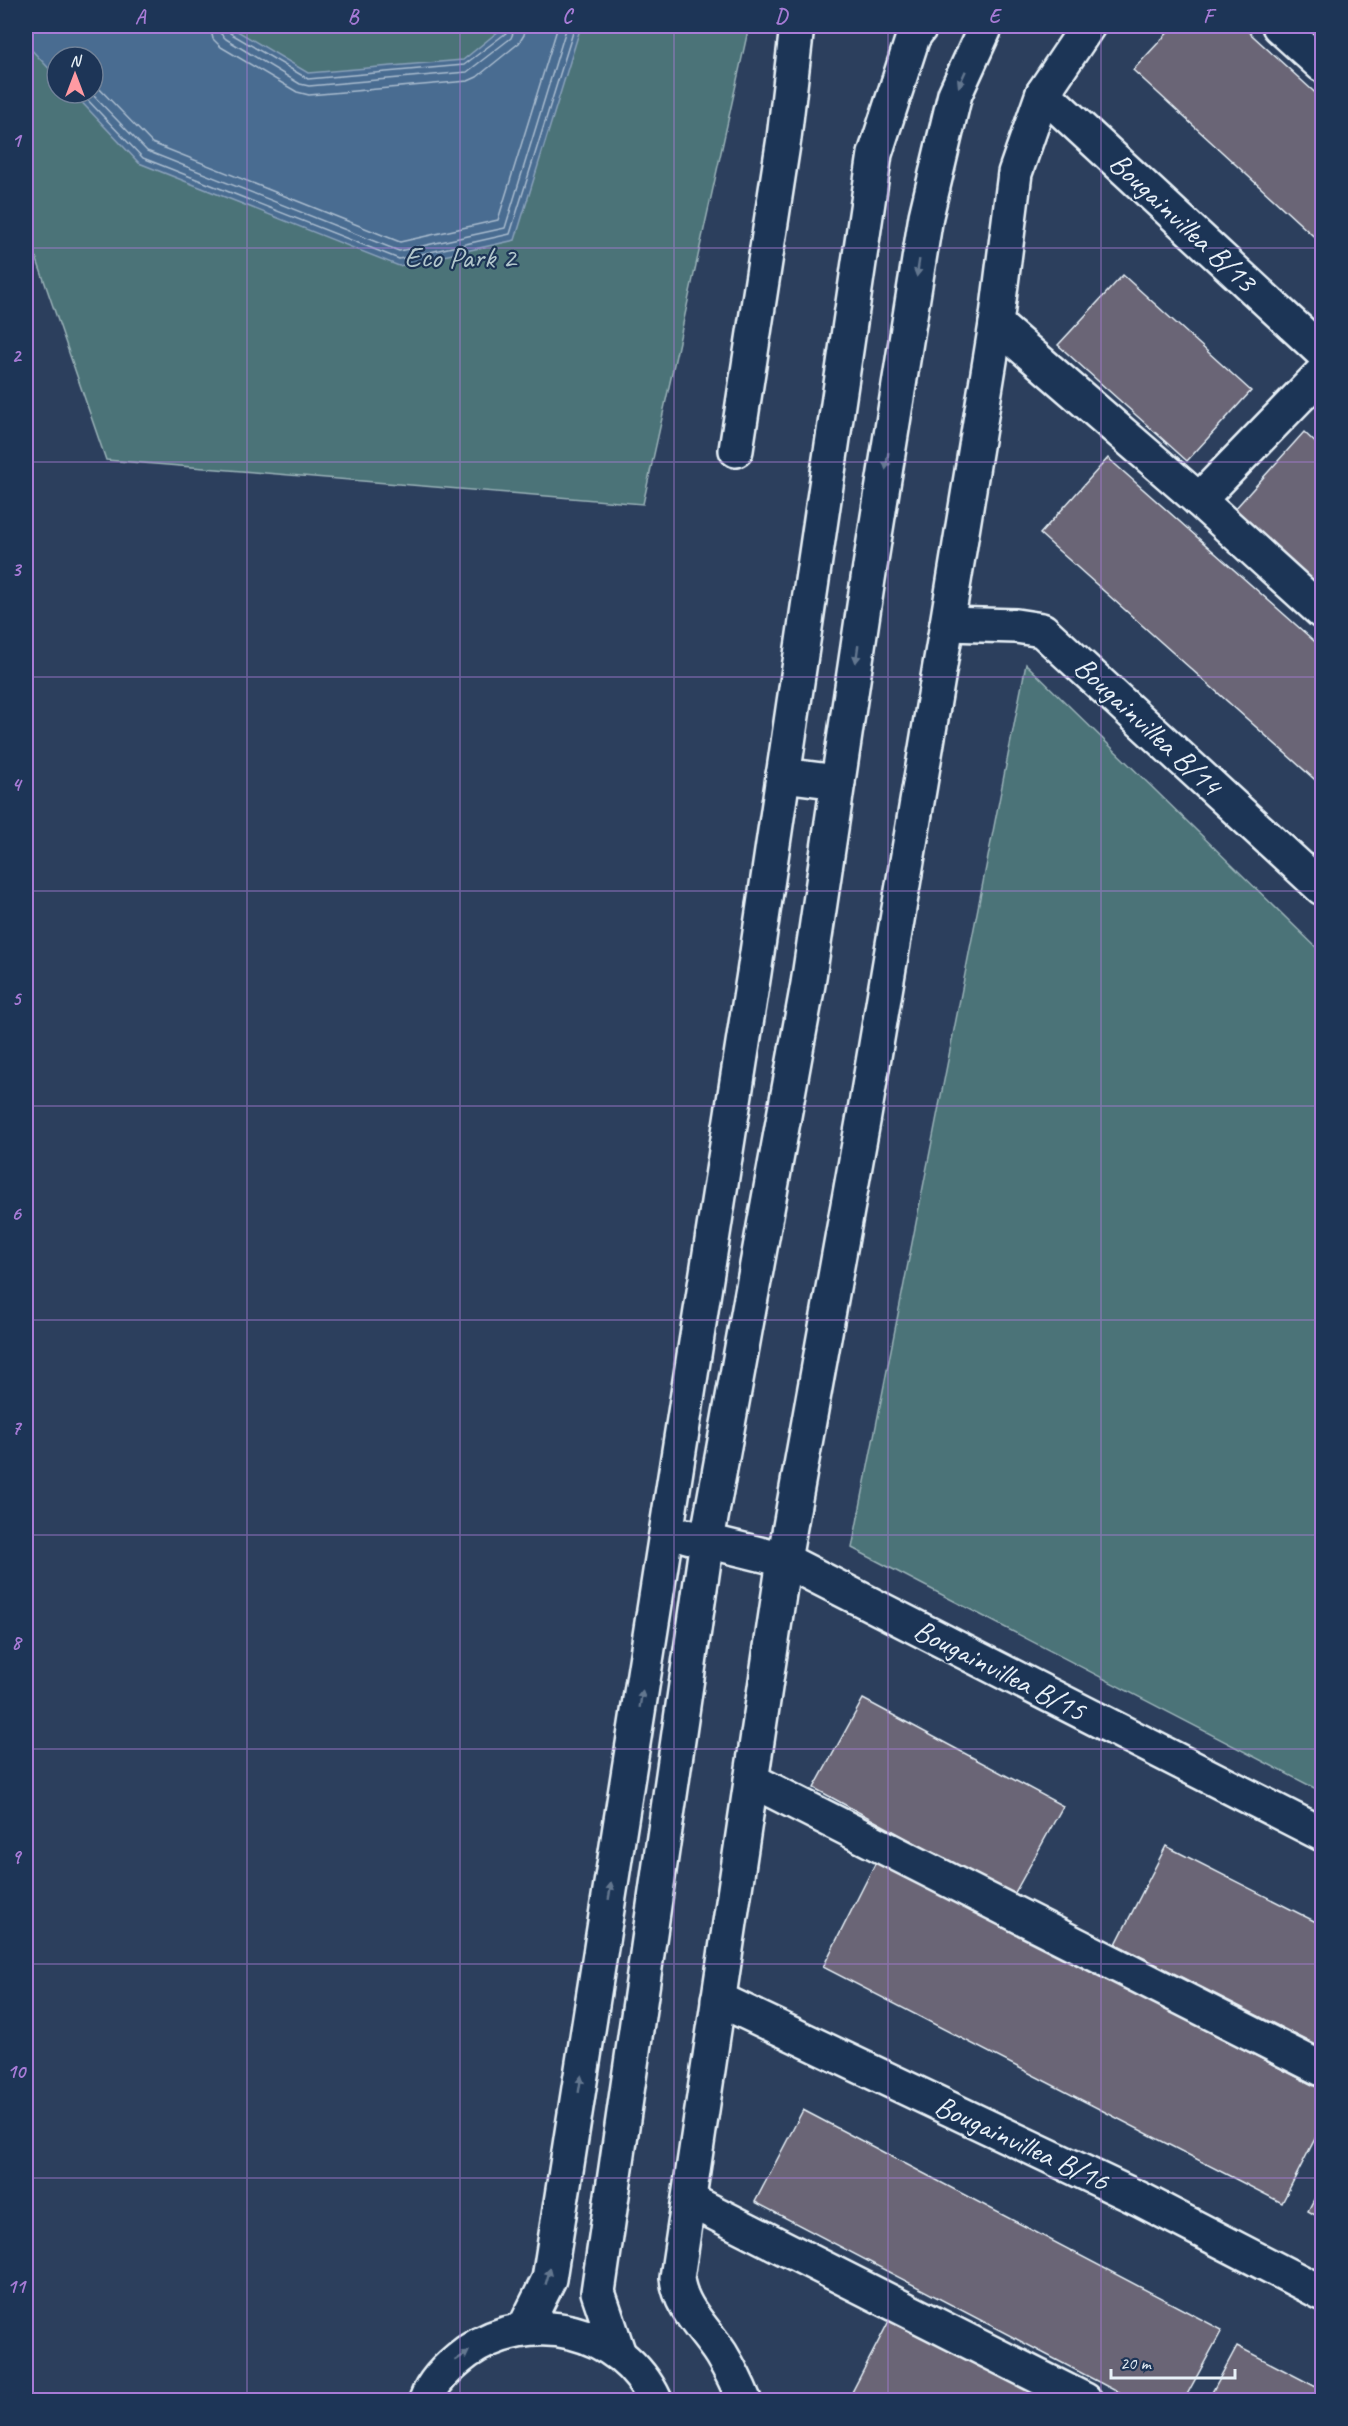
<svg xmlns="http://www.w3.org/2000/svg" width="1348" height="2426" font-family="Caveat,sans-serif">
<style>
.green{fill:#4b7378;stroke:#9ab2b8;stroke-width:1.5;fill-rule:evenodd}
.water{fill:#4a6c91;stroke:#89a1ba;stroke-width:1.5}
.lines{fill:none;stroke-linecap:round;stroke-linejoin:round}
.shore{stroke:#a9bccf;stroke-width:1.5}
.building{fill:#6a6576;stroke:#e8f1f8;stroke-width:1.5}
.minor-casing{stroke:#e8f1f8;stroke-width:38}
.minor{stroke:#1d3557;stroke-width:33}
.oneway{fill:#64778f}
.grid{fill:none;stroke:#a77bd6;stroke-width:1.5;stroke-opacity:0.55}
.labels{text-anchor:middle;stroke-width:4.5;stroke-linejoin:round;paint-order:stroke}
.street-label{font-size:30px;fill:#e8f1f8;stroke:#1d3557}
.park-label{font-size:30px;fill:#b1c5cb;stroke:#1d3557}
.neatline{fill:none;stroke:#a77bd6;stroke-width:2}
.grid-label{font-size:20px;text-anchor:middle;font-weight:bold;fill:#a77bd6}
</style>
<rect width="100%" height="100%" fill="#2c3f5d"/>
<filter id="ink" filterUnits="userSpaceOnUse"><feTurbulence type="fractalNoise" baseFrequency=".0167" numOctaves="2"/><feDisplacementMap in="SourceGraphic" scale="12" xChannelSelector="R" yChannelSelector="G"/><feConvolveMatrix kernelMatrix="1 2 1 2 8 2 1 2 1" color-interpolation-filters="sRGB"/></filter>
<g filter="url(#ink)">
<g class="green">
<path d="M26,26H749L643,504L106,460L26,228ZM57,57H93V93H57Z"/>
<path d="M1026,664L1322,953V1792L852,1548Z"/>
</g>
<path class="water" d="M26,26H229L308,73L463,60L505,26H581L515,240L399,266L139,163L73,93H93V57H57V77L26,44Z"/>
<g class="lines">
<g class="shore">
<path d="M210,26L213,39L221,47L297,92L309,95L468,81L477,77L519,43L524,35L525,26"/>
<path d="M219,26L220,33L226,39L300,84L309,86L467,72L511,38L516,26"/>
<path d="M227,26L230,33L308,79L464,65L506,33L508,26"/>
<path d="M93,82L152,143L400,242L498,220L558,26"/>
<path d="M81,93L143,158L399,259L510,234L575,26"/>
<path d="M91,93L147,151L399,251L505,228L567,26"/>
</g>
</g>
<g class="building">
<path d="M1174,26H1242L1322,99V244L1133,70Z"/>
<path d="M1288,26H1322V58Z"/>
<path d="M1123,275L1251,391L1187,461L1058,345Z"/>
<path d="M1304,432L1322,449V605L1226,519Z"/>
<path d="M1108,458L1322,648V786L1040,534Z"/>
<path d="M863,1699L1063,1806L1013,1896L814,1788Z"/>
<path d="M1166,1846L1322,1925V2048L1116,1944Z"/>
<path d="M877,1860L1322,2090V2125L1282,2203L823,1967Z"/>
<path d="M803,2110L1222,2330L1184,2400H1133L755,2202Z"/>
<path d="M1322,2184V2219L1308,2211Z"/>
<path d="M889,2321L1049,2400H848Z"/>
<path d="M1237,2346L1322,2390V2400H1208Z"/>
</g>
<g class="lines">
<defs>
<g id="minor">
<path d="M1279,26L1322,65"/>
<path d="M1043,93L1322,352"/>
<path d="M996,324L1199,500L1322,612"/>
<path d="M736,450L784,138L797,26"/>
<path d="M1199,500L1322,373"/>
<path d="M947,624L1016,626L1042,630L1322,888"/>
<path d="M783,775L838,782"/>
<path d="M687,1536L784,1560L1322,1834"/>
<path d="M751,1780L1322,2069"/>
<path d="M718,1999L1142,2200L1322,2293"/>
<path d="M689,2200L1085,2400"/>
<path d="M524,2329L549,2279L754,973L875,154L913,37L921,26"/>
<path d="M619,2354L598,2292L707,1540L808,984L868,579L926,216L955,94L986,26"/>
<path d="M426,2400C433,2381 451,2364 467,2352C532,2308 621,2328 655,2400"/>
<path d="M744,2400C738,2385 730,2369 721,2354C705,2329 680,2308 677,2278L784,1560L864,1116L947,624L996,324L1015,173L1043,93L1088,26"/>
</g>
</defs>
<use href="#minor" class="minor-casing"/>
<use href="#minor" class="minor"/>
</g>
<defs><path id="oneway-solid" d="M-6-.8H1V-3.2L6.5 0L1 3.2V.8H-6Z" transform="scale(1.5)"/></defs>
<g class="oneway">
<use href="#oneway-solid" transform="translate(962 79) rotate(114)"/>
<use href="#oneway-solid" transform="translate(918 268) rotate(99)"/>
<use href="#oneway-solid" transform="translate(887 461) rotate(99)"/>
<use href="#oneway-solid" transform="translate(857 654) rotate(98)"/>
<use href="#oneway-solid" transform="translate(641 1699) rotate(-81)"/>
<use href="#oneway-solid" transform="translate(610 1891) rotate(-81)"/>
<use href="#oneway-solid" transform="translate(580 2084) rotate(-81)"/>
<use href="#oneway-solid" transform="translate(548 2276) rotate(-74)"/>
<use href="#oneway-solid" transform="translate(462 2356) rotate(-34)"/>
</g>
</g>
<path class="grid" d="M247,26V2400M460,26V2400M674,26V2400M888,26V2400M1101,26V2400M26,248H1322M26,462H1322M26,677H1322M26,891H1322M26,1106H1322M26,1320H1322M26,1535H1322M26,1749H1322M26,1964H1322M26,2178H1322"/>
<g class="labels">
<g class="street-label">
<text transform="translate(1183 222) rotate(43)" y="10">Bougainvillea B/13</text>
<text transform="translate(1148 726) rotate(43)" y="10">Bougainvillea B/14</text>
<text transform="translate(1000 1670) rotate(27)" y="10">Bougainvillea B/15</text>
<text transform="translate(1022 2143) rotate(25)" y="10">Bougainvillea B/16</text>
</g>
<g class="park-label">
<text x="460" y="267">Eco Park 2</text>
</g>
</g>
<rect width="1348" height="2426" fill="none" stroke="#1d3557" stroke-width="66"/>
<g transform="translate(75 75)"><circle r="28" fill="#1d3557" stroke="#6e8097" stroke-width="1.5"/>
<path d="M0-4.5L10 22L0 15L-10 22Z" fill="#ff9aa2"/>
<text y="-9" font-size="16" font-weight="bold" text-anchor="middle" fill="#e8f1f8">N</text>
</g>
<path d="M1111 2369v9h124v-9" fill="none" stroke="#e8f1f8" stroke-width="3"/>
<text x="1120" y="2369" font-size="18" fill="#e8f1f8" stroke="#1d3557" stroke-width="4.5" paint-order="stroke">20 m</text>
<rect x="33" y="33" width="1282" height="2360" class="neatline"/>
<g class="grid-label">
<text x="140" y="23">A</text>
<text x="353" y="23">B</text>
<text x="567" y="23">C</text>
<text x="781" y="23">D</text>
<text x="994" y="23">E</text>
<text x="1208" y="23">F</text>
<text x="16" y="147">1</text>
<text x="16" y="362">2</text>
<text x="16" y="576">3</text>
<text x="16" y="791">4</text>
<text x="16" y="1005">5</text>
<text x="16" y="1220">6</text>
<text x="16" y="1434">7</text>
<text x="16" y="1649">8</text>
<text x="16" y="1863">9</text>
<text x="16" y="2078">10</text>
<text x="16" y="2293">11</text>
</g>
</svg>
